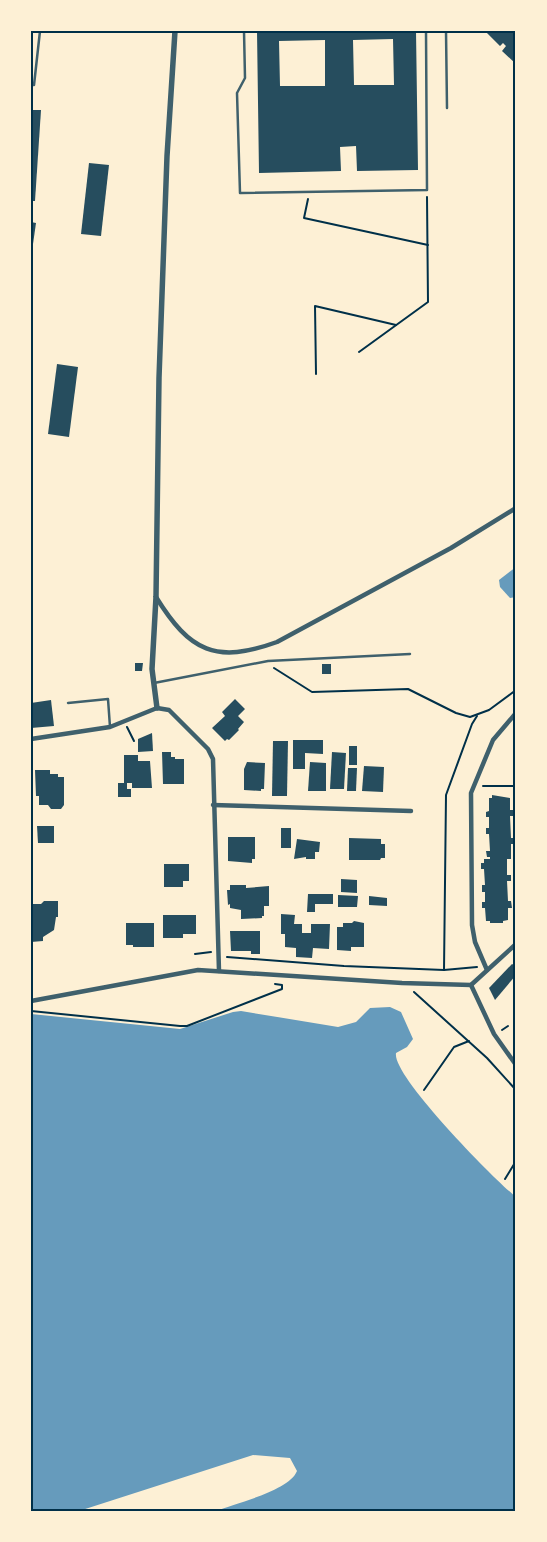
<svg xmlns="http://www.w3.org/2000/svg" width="547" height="1542" font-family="'Fira Sans',sans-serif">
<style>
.water{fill:#669bbc}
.building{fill:#264d5e;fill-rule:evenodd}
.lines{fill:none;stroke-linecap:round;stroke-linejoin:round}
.path{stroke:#003049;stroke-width:2}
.service{stroke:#3f606c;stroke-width:2.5}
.minor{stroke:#3f606c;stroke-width:4.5}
.tertiary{stroke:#3f606c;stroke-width:5.5}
.neatline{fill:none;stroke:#003049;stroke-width:2}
</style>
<rect width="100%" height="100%" fill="#fdf0d5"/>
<g class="water">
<path d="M516,567V597L510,598L500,587L499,580Z"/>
<path d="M390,1007L401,1012L413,1039L407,1047L396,1053C392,1076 494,1179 516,1197V1511H216C236,1503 289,1491 297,1471L290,1458L253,1455L79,1511H31V1014L180,1029L233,1012L241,1011L338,1027L356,1022L370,1008Z"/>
</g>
<g class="building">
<path d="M257,31H416L418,170L357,171L356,146L340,147L341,171L259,173ZM393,39L394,85H354L353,40ZM325,40V86H280L279,41Z"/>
<path d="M485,31H516V64L502,51L506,46L503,43L500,46Z"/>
<path d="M31,110H41L35,201H31Z"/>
<path d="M89,163L109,165L101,236L81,234Z"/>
<path d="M31,222L36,223L32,251H31Z"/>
<path d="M57,364L78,367L69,437L48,434Z"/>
<path d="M135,663H143L142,671H135Z"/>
<rect x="322" y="664" width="9" height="10"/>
<path d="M235,699L245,709L238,716L244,722L238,729L239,730L229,740L227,739L225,741L212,728L225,716L222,712Z"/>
<path d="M51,700L54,726L31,728V703Z"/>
<path d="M152,733L153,751L138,752V739Z"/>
<path d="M293,740H323V754L305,753V769H293Z"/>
<path d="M273,741H288L287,796H272Z"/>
<rect x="349" y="746" width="8" height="19"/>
<path d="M162,752H171V757H175V759H184V784H163Z"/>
<path d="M332,752L346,753L344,789H330Z"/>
<path d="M124,755H138V761H150L152,788H132V783H127V789H131V797H118V783H124Z"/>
<path d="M247,762L265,763L264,789H261V791L244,790V769Z"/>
<path d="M310,762L326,763V791H308Z"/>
<path d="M364,766L384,767L383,792L362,791Z"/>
<path d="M348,768H357L356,791H347Z"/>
<path d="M35,770H50V774H58V777H64V805L61,809H51L48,805H39V796H36Z"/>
<path d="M492,795L510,798V810H514L515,816H510L511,838H515V844H511V859H507V875H511V881H507L508,901H511L512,908H508V920L503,921V923H490V921H486L485,908H482V902H485V892H482V885H485L484,869H481V863H484V859H490V857H487L486,851H490L489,834H486V828H489V817H486V812L489,811V798H492Z"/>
<path d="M37,826H54V843H38Z"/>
<rect x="281" y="828" width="10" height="20"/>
<path d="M228,837H255V859H252V863L228,861Z"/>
<path d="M349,838L381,839V844H385V858H381L380,860H349Z"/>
<path d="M297,839L320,842L319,852H315V859H306V857L294,859Z"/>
<path d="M164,864H189V881H183V887H164Z"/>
<path d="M341,879L357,880V893L341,892Z"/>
<path d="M230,885H246V888L269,886V906H264V916H262V918L241,919V910L230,908V904L228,905L227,890H230Z"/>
<path d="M308,894H333V904H315V912H307Z"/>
<path d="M338,895L358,896L357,907H338Z"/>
<path d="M369,896L387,898V906L369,905Z"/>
<path d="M44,901H58V917H56L54,930L43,937V941L31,942V904H41Z"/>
<path d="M281,914L295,915L294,924H302V933H311V924H330L329,949L313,948L312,958L296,957V948L285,947V934H281Z"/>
<path d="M163,915H196V934H183V938H163Z"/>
<path d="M354,921L364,923V947H351V951L337,950V927H343V923H352Z"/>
<path d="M126,923H154V947H133V945H126Z"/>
<path d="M230,931H260V954H251V951H231Z"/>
<path d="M512,964L516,966V975L495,1000L489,988Z"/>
</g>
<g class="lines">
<g class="path">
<path d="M308,199L304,218L428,245"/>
<path d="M359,352L428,302L427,197"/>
<path d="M316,374L315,306L396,325"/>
<path d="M274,668L312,692L408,689L456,713L470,717L489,710L516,690"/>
<path d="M127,727L134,741"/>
<path d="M483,786H516"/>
<path d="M195,954L211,952"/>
<path d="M227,957L344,966L444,970L477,967"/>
<path d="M444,970L446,795L472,724L477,716"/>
<path d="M414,992L487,1058L516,1090"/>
<path d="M31,1011L180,1026H187L282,989V985L275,984"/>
<path d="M502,1030L508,1026"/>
<path d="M424,1090L454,1047L469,1041"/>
<path d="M505,1179L516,1161"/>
</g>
<g class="service">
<path d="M244,31L245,78L237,93L240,193L427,190L426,31"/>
<path d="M446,31L447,108"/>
<path d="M31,85H34L40,31"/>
<path d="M154,683L268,661L410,654"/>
<path d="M68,703L108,699L110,727"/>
</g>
<g class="minor">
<path d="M156,597C190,652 216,664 277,642L451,548L516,508"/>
<path d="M31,739L110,727L157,708L169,710L208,749L213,759L219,971"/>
<path d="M213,805L411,811"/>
<path d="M487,970L475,942L472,925L471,793L493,740L516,713"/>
<path d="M471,985L494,1034L516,1065"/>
<path d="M471,985L516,944"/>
<path d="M31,1001L198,970L402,983L471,985"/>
</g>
<path class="tertiary" d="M157,708L152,669L156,597L159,378L167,156L175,31"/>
</g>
<rect width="547" height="1542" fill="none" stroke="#fdf0d5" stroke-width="65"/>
<rect x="32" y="32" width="482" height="1478" class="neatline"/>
</svg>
